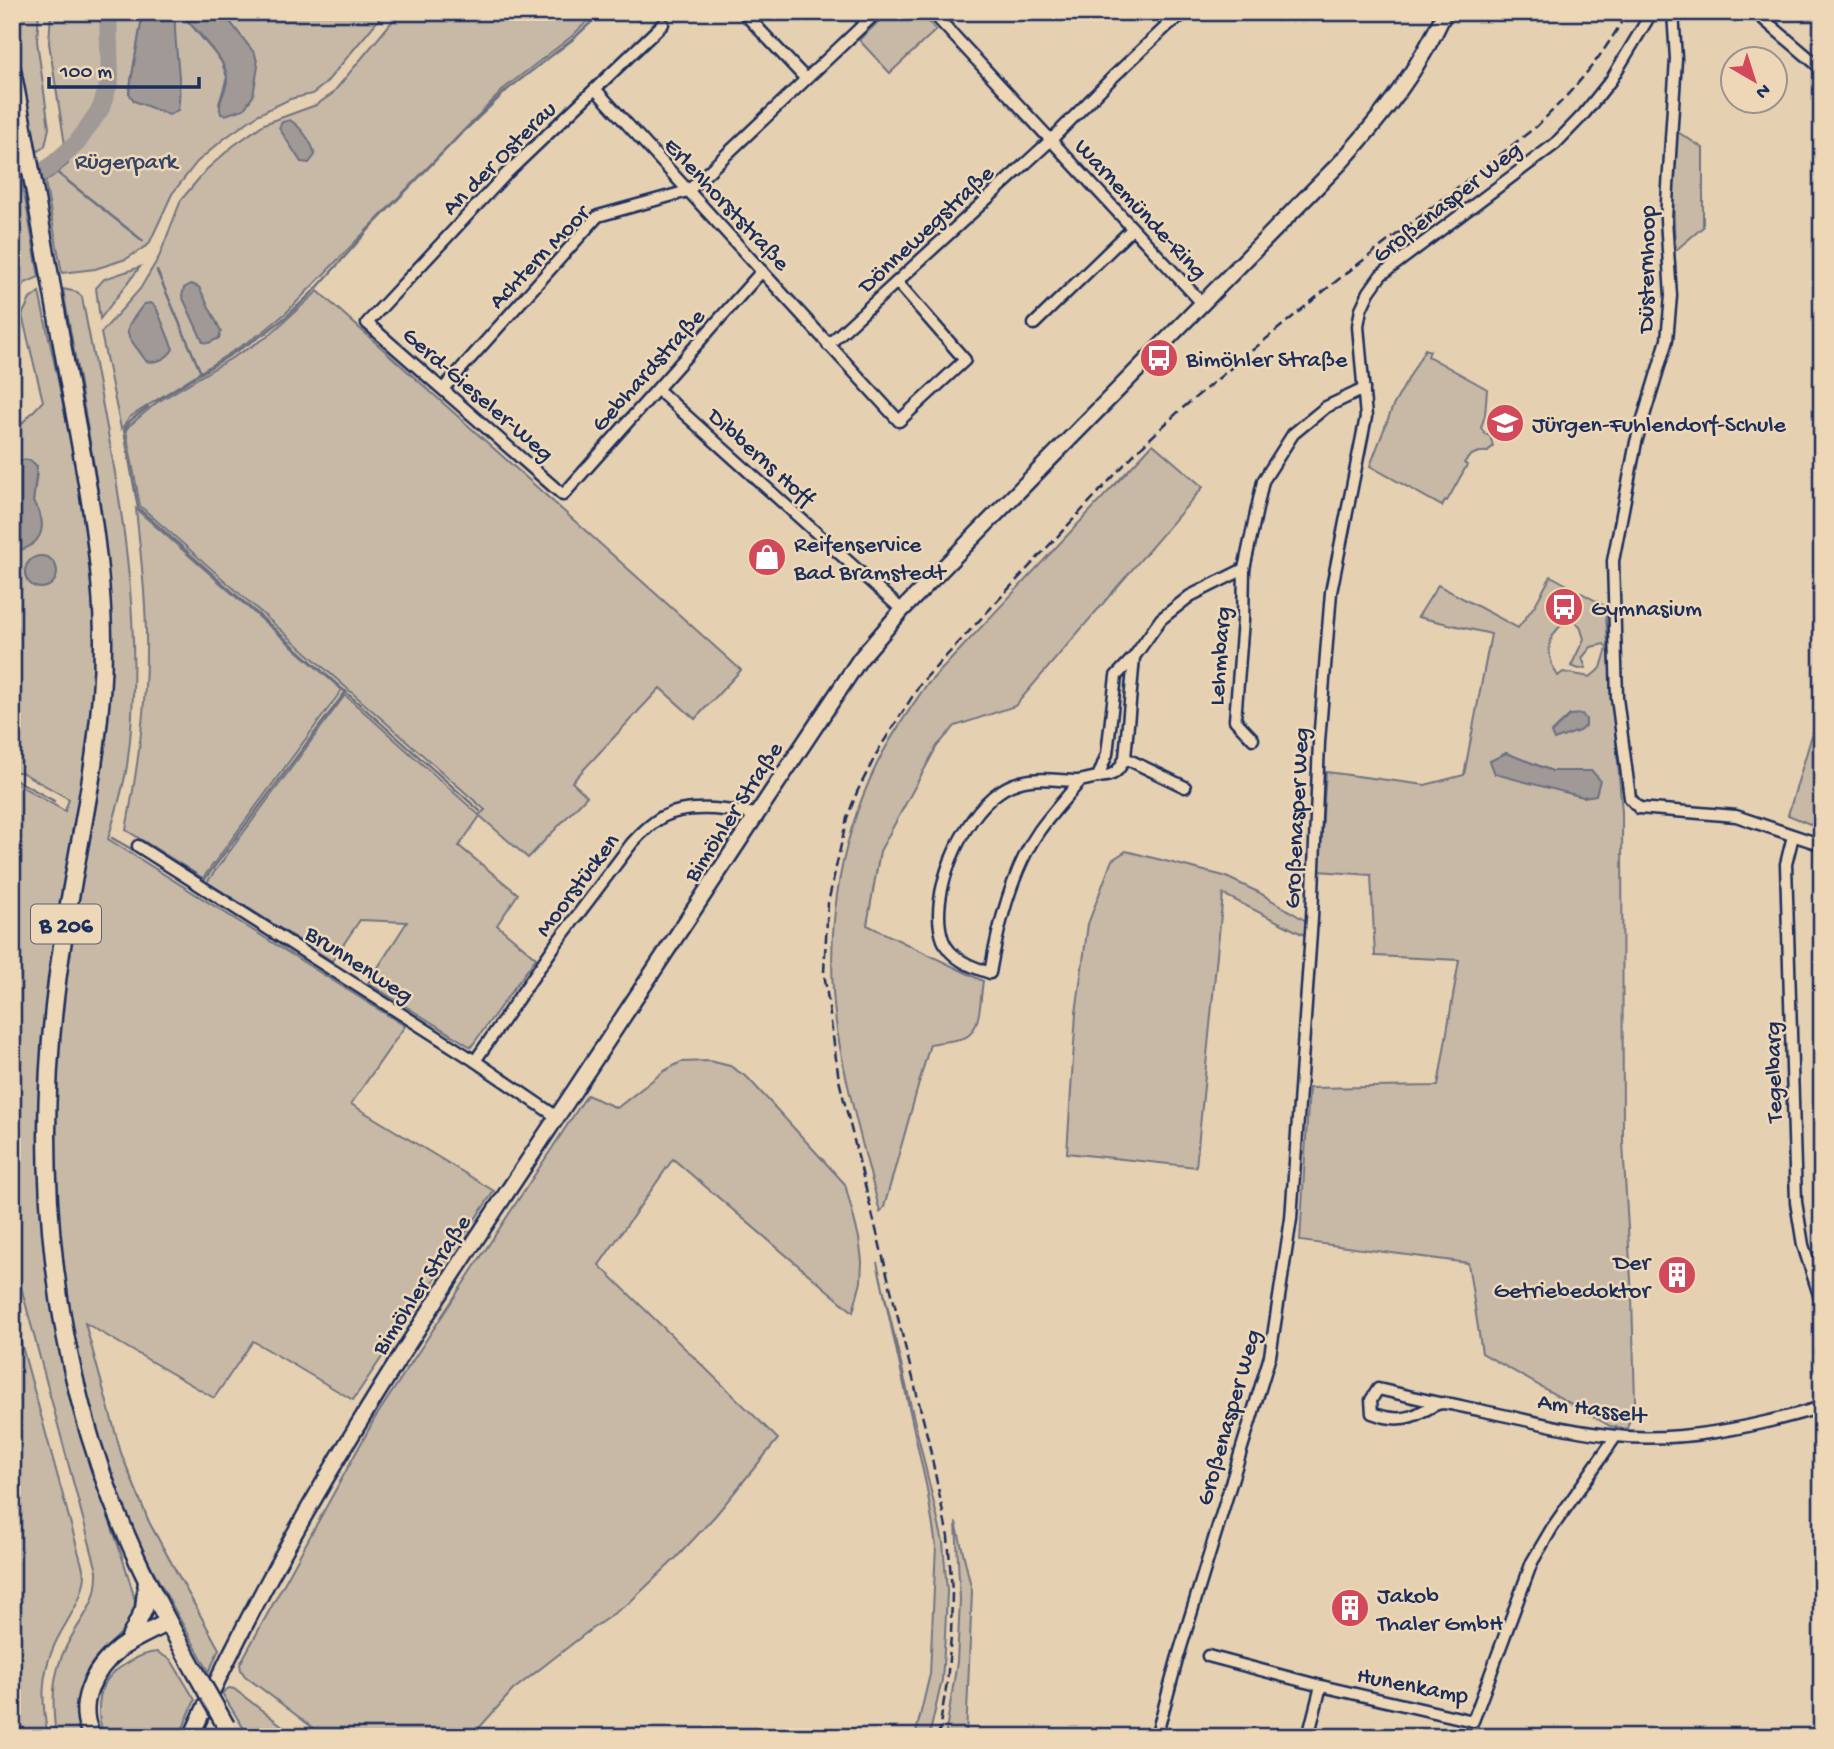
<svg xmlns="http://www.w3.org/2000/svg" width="1834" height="1749" font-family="'Gochi Hand',sans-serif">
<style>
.green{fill:#c7b9a6;stroke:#717482;stroke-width:2;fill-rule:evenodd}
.water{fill:#a09996;stroke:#6b6f80;stroke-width:2}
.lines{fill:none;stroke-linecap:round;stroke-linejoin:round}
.stream{stroke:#6b6f80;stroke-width:2.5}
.river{stroke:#a09996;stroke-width:18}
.street-casing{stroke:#1b2f5e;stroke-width:15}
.secondary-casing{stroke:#1b2f5e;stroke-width:19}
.primary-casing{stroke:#1b2f5e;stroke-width:21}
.street{stroke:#edd7b6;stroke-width:10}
.secondary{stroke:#edd7b6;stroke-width:14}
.primary{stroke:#edd7b6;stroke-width:16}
.rail{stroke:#1b2f5e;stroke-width:2.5;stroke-dasharray:10 5;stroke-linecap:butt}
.primary-bridge-casing{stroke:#1b2f5e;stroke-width:21;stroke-linecap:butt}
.primary-bridge{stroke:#edd7b6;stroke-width:16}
.labels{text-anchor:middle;stroke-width:5;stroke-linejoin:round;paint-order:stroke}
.shield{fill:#edd7b6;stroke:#5a6178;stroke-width:2}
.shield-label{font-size:23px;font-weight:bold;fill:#1b2f5e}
.street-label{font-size:24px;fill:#1b2f5e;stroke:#edd7b6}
.park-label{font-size:24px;fill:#354469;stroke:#edd7b6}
.poi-label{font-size:24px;fill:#1b2f5e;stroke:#edd7b6;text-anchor:start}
</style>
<rect width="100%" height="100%" fill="#e5d0b2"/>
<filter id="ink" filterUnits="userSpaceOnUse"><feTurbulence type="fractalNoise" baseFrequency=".0143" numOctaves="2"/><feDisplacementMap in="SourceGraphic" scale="14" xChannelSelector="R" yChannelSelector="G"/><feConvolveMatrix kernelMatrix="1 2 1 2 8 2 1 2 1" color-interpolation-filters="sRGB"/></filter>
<g filter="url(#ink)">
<g class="green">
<path d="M12,12H39L37,41L49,128L45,146L37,152L12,24Z"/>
<path d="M51,12H143L129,93L174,32L175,12H188L187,20L221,61L227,77L219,104L224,115L231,23L217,12H385L325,84L312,94L290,99L259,114L225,138L197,162L172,194L149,244L126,259L95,269L62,273L45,182L68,164L49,43Z"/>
<path d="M400,12H597L571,37L506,87L286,313L263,332L130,417L121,429L101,333L140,289L159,257L181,200L206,170L233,146L264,124L316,105L332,94Z"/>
<path d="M889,12H920L936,30L890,73L859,40Z"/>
<path d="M1676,131L1703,148V227L1675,251L1673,193Z"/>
<path d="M23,187L39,277L25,283L12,295V191Z"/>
<path d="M140,267L100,319L96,288L104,279Z"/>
<path d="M63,289L77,292L82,297C111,452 149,608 127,766C123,790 115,815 108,839L405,1026L351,1104L494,1191L353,1400L253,1341L214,1398L85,1323L121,1453L149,1522L219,1649L209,1672C178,1614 142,1556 117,1494C56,1341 43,1151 63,988C77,882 109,778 111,671C114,542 84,414 63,289Z"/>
<path d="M318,291L741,670L695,719L660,688L572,782L587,796L528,858L480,816L459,846L518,894L497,925L536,958L471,1047L368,983L407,922L360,920L332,961L207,882L345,695L479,815L485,810L140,506L126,430L129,426L156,403L267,337Z"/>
<path d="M39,292C66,420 100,550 93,682C90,735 81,788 72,840C59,915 47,990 42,1065C41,1085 38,1105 39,1125C40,1232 54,1339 83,1442C98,1495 122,1547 135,1601C134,1629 112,1639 96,1658C77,1679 74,1711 83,1737H56C52,1704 51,1675 67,1645C81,1617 98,1605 97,1571L20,1283L12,1277V784H17L65,811L69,799L21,772H12V552H16L40,513L33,502L37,473L20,460L12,464V434L43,401L22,315L30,299Z"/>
<path d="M1425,349L1430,351L1428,356L1487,389L1485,415L1481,428L1485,434L1490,436L1493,446L1488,452C1477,451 1470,454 1464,463L1467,465L1447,501L1445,500L1442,506L1370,466L1393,406Z"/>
<path d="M1153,444L1203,487L1015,706L955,726L937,746L880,851L867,925L983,981C980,997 982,1031 964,1038C953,1041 940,1042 930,1044L884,1207L880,1212C865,1152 847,1091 837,1030C824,940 837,846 877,764C890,737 908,712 925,687Z"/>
<path d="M136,509L342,690L203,878L126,830C137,772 146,713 146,654C147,606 141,558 136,509Z"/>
<path d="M1551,576L1605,606L1622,812L1623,1143L1632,1297L1635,1401L1627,1429L1610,1426L1482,1353L1468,1263L1300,1241L1309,1088L1438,1086L1459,960L1375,956L1371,875L1319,871L1326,772L1425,785L1464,775L1491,634L1418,617L1438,585L1518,628L1535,605ZM1571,620L1580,626L1584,639L1571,666L1579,669L1586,668L1582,658L1591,647L1604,644L1607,648L1601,668L1590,677L1563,672L1558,676C1544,655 1547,630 1571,620ZM1506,753L1552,771H1592L1495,774Z"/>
<path d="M1822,702V829L1788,815Z"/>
<path d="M1126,851L1224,876L1258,892L1306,921V936L1223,894L1196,1167L1067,1153L1076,1013L1088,924L1112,860Z"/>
<path d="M710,1061L730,1066L748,1078L845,1184L859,1238L862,1261L861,1282L853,1312L673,1159L599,1265L778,1439L715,1516L676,1558L629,1603L590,1630L513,1690L471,1737H325L245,1676L241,1670L240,1664L375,1418L587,1095L617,1108L664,1071L681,1062Z"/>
<path d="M877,1262L943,1542L947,1591L945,1635L942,1680L929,1737H915L930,1674L936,1546L927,1489Z"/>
<path d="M12,1310L85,1576C82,1604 65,1621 54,1646C40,1676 42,1705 48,1737H12Z"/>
<path d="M956,1522L972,1591L966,1737H945L957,1662L960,1600Z"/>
<path d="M157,1652L171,1660L195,1700L179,1737H105C96,1718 96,1689 112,1674C117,1669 124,1665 131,1661C139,1656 146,1653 157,1652Z"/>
<path d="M229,1688L234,1689L297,1737H249L222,1693Z"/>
</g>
<g class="water">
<path d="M143,12H175C173,45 183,78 178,110L169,115L134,101L129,93Z"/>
<path d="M188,12H217L231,23L255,54L258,66L253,96L244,109L225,115L221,114C216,101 228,91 227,77C227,60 198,33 186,19Z"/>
<path d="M290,120C301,127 312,142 315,155L309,163L301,162L279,128L282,122Z"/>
<path d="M191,284L199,287L221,331L219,338L209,343L203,342L182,296L184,288Z"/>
<path d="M151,303L156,307L173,349C168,358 156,364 146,361C124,329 120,336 144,304Z"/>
<path d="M20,460H30L37,466L33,502C50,526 42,547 12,552V464Z"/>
<circle cx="41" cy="572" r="16"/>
<path d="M1582,714L1586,719V726L1579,731L1554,740L1551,733L1570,715Z"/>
<path d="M1506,753L1552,771H1592L1600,780L1596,795L1583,797L1495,774L1490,761Z"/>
</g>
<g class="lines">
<g class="stream">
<path d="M50,167L143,241"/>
<path d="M157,271L201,373"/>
<path d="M156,401L264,334L286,317L315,290L372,226L461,134L508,89L572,40L602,12"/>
<path d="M148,407L130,421L124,430L138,508L480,811"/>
<path d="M12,781H18L54,801"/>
<path d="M112,838L140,854"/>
<path d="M153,862L328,973"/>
<path d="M205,879L346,691"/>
<path d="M433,1040L465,1061"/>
</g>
<path class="river" d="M12,189L50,167L77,143L101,108L110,80L108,12"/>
<defs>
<g id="street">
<path d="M743,12L806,79"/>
<path d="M932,12L1202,303"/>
<path d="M1158,12L1169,24"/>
<path d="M1275,12L1277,14"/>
<path d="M1673,12L1676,59L1666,219L1671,296L1667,340L1636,442L1613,561L1617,698L1630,798L1639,808L1736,816L1822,845"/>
<path d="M1755,12L1822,69"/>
<path d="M663,24L506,174L367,323L563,495L762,271"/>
<path d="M596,90L899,421L965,360L897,282"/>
<path d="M1034,324L1132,229"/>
<path d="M828,345L1050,141L1113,77L1169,24L1187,12"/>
<path d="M443,389L598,216L688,191L877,12"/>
<path d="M658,390L902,610"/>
<path d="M1134,657L1125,758C1118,773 1113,776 1098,777L1107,754L1116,676L1134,657L1161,619L1190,596L1244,569"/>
<path d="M1253,739L1235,720L1243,620L1244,569L1263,481L1293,434L1326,407L1364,389"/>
<path d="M1125,758L1185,787"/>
<path d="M1080,781C1066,798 1051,814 1039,831C1012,870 998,927 990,973C972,967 950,959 943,940C927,896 962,817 999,792C1025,774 1049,780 1077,781C1083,781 1091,778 1098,777"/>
<path d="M1793,836L1786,864L1796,1202L1803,1245L1822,1304"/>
<path d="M138,846L475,1061L557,1117"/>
<path d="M475,1061L558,941L632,843C641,833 650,824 662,817C688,803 728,810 756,814"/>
<path d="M1439,1403L1378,1389L1371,1400L1372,1413C1391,1420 1406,1421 1423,1411C1430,1408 1436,1403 1443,1403C1455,1404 1467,1408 1479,1410C1525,1419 1570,1432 1616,1436C1683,1443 1758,1426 1822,1407"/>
<path d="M1208,1656L1321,1686L1473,1721L1532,1562L1552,1528L1616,1436"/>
<path d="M1156,1737L1177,1660L1270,1356L1291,1219L1312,918L1319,742L1331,592L1366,417L1358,326L1361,309L1369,292L1381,275L1555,144L1583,115L1611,80L1652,12"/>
<path d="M1308,1737L1321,1686"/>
</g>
<path id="secondary" d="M191,1737C290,1517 424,1317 557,1117C659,964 758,811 860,659L902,610L1341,162C1384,114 1418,71 1445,12"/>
<g id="primary">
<path d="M12,70C32,173 50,276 68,378C84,465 102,551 103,639C104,755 71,867 57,982C33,1169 51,1365 128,1539C147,1584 171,1628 195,1671"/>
<path d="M127,1644L144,1609L147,1581"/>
<path d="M93,1737C74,1706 94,1669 119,1649C133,1638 152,1631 168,1622"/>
</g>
</defs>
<use href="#street" class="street-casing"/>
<use href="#secondary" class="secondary-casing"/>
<use href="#primary" class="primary-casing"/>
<use href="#street" class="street"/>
<use href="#secondary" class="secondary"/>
<use href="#primary" class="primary"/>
<path class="rail" d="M938,1737L947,1682L951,1636L952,1592L948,1537L928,1439L839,1080L824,972L828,903L847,818L857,792L879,749L921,683L1136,452L1179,411L1330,286L1537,126C1573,91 1603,57 1627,12"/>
<defs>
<path id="primary-bridge" d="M195,1671L226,1726"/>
</defs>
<use href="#primary-bridge" class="primary-bridge-casing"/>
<use href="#primary-bridge" class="primary-bridge"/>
</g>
</g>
<defs>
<symbol id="bus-disc" viewBox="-11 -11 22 22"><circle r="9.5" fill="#d1495b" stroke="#edd7b6"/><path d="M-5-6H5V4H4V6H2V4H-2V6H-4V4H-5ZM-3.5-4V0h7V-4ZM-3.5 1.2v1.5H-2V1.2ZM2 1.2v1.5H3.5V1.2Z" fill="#fff"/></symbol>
<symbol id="school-disc" viewBox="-11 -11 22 22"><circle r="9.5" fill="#d1495b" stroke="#edd7b6"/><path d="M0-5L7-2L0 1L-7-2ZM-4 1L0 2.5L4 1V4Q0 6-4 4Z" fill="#fff"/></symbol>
<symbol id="shop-disc" viewBox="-11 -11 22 22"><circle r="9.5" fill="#d1495b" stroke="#edd7b6"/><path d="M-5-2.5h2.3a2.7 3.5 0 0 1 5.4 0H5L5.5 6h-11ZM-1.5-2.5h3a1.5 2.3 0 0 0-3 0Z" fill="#fff"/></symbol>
<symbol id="building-disc" viewBox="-11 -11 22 22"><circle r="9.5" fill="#d1495b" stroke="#edd7b6"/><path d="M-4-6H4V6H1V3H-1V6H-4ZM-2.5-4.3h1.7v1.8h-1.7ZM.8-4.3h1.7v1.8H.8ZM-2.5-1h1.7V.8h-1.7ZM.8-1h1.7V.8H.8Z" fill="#fff"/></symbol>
</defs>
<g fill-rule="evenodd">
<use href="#bus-disc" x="1137" y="336" width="44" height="44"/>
<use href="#school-disc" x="1483" y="401" width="44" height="44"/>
<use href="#shop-disc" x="745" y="535" width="44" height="44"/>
<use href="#bus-disc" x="1542" y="585" width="44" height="44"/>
<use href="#building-disc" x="1655" y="1253" width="44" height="44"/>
<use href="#building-disc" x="1328" y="1586" width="44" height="44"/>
</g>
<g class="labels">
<rect class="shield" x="31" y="904.5" width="70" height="39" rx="5"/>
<g class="shield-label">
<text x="66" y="932">B 206</text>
</g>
<g class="street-label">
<text transform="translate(498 157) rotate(-45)" y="8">An der Osterau</text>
<text transform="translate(1446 201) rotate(-38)" y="8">Großenasper Weg</text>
<text transform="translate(728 203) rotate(47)" y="8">Erlenhorststraße</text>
<text transform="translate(1142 208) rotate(47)" y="8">Warnemünde-Ring</text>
<text transform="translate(925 228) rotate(-43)" y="8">Dönnewegstraße</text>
<text transform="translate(538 256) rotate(-46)" y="8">Achtern Moor</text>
<text transform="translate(1645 269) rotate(-89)" y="8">Düsternhoop</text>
<text transform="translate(647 369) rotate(-48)" y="8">Gebhardstraße</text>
<text transform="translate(479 393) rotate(41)" y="8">Gerd-Gieseler-Weg</text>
<text transform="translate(762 456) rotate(42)" y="8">Dibberns Hoff</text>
<text transform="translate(1218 656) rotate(-86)" y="8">Lehmbarg</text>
<text transform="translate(732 811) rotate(-57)" y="8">Bimöhler Straße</text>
<text transform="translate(1295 818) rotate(-87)" y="8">Großenasper Weg</text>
<text transform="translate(576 884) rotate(-53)" y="8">Moorstücken</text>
<text transform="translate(360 963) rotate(33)" y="8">Brunnenweg</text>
<text transform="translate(1772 1072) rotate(-91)" y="8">Tegelbarg</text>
<text transform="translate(420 1284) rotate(-57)" y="8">Bimöhler Straße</text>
<text transform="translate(1592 1407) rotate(8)" y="8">Am Hasselt</text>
<text transform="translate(1227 1417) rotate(-74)" y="8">Großenasper Weg</text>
<text transform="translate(1413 1684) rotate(11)" y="8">Hunenkamp</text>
</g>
<g class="park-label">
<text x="126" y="168">Rügerpark</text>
</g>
<g class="poi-label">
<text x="1186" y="366">Bimöhler Straße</text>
<text x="1532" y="431">Jürgen-Fuhlendorf-Schule</text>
<text x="794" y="551">Reifenservice<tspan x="794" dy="28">Bad Bramstedt</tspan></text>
<text x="1591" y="615">Gymnasium</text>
<text x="1650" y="1269" text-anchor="end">Der<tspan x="1650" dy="28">Getriebedoktor</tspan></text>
<text x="1377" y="1602">Jakob<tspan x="1377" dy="28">Thaler GmbH</tspan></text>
</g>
</g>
<rect width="1834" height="1749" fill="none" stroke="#edd7b6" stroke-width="42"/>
<rect x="21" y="21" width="1792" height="1707" fill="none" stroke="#1b2f5e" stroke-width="2.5" filter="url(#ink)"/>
<g transform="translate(1754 80) rotate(141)"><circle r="33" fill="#edd7b6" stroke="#999493" stroke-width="2"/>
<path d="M0-5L12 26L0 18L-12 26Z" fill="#d1495b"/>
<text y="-10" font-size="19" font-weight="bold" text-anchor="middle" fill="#1b2f5e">N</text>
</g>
<path d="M49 77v10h150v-10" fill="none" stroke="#1b2f5e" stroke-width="3.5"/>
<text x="60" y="77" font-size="21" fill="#1b2f5e" stroke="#edd7b6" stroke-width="5" paint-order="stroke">100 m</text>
</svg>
